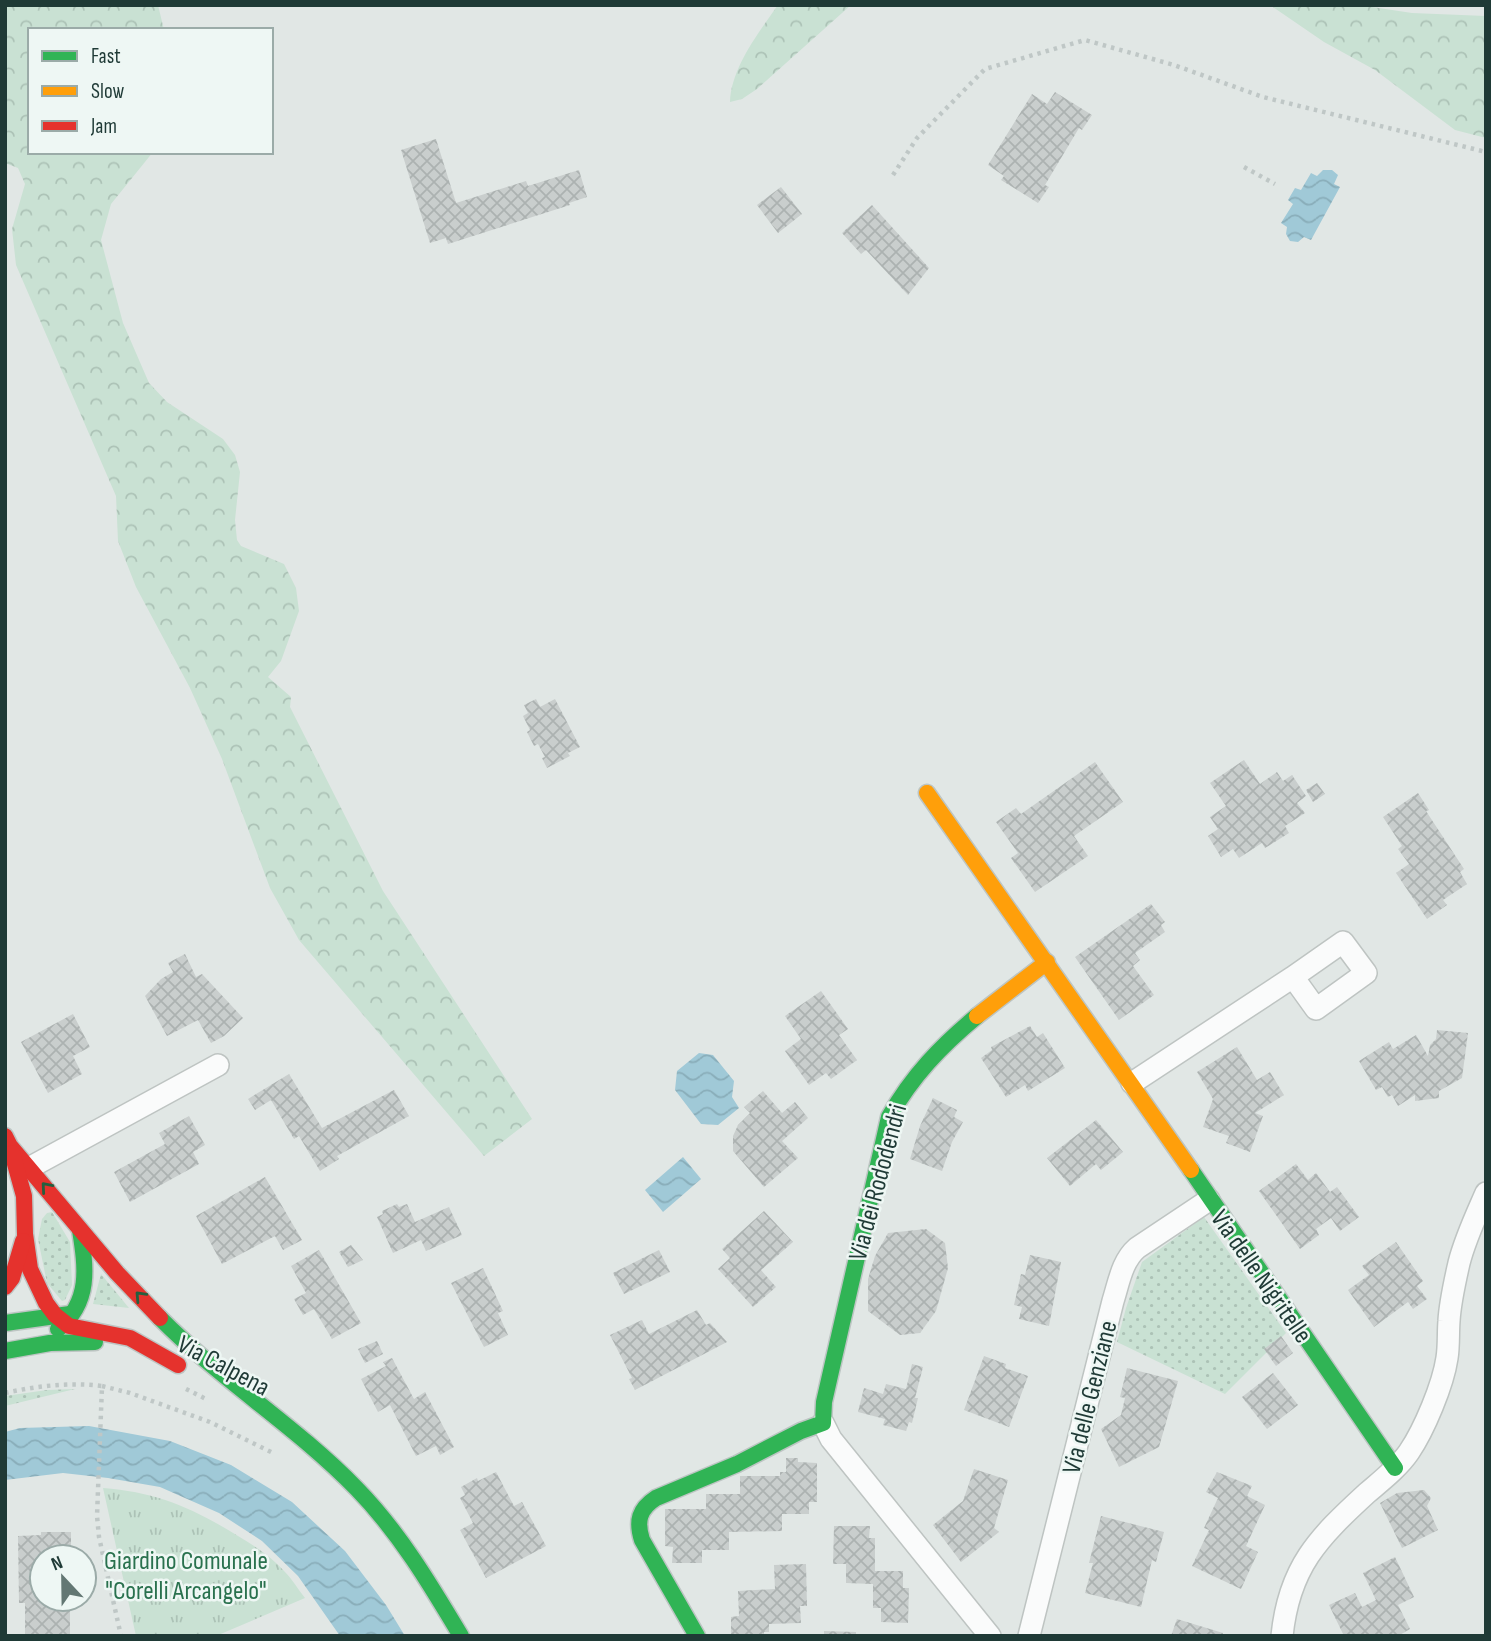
<svg xmlns="http://www.w3.org/2000/svg" width="1491" height="1641" font-family="'Sofia Sans Condensed',sans-serif">
<style>
.grass{fill:url(#grass-dots)}
.forest{fill:url(#forest-crowns)}
.park{fill:url(#park-tufts)}
.water{fill:url(#water-waves)}
.building{fill:url(#building-cross-hatch)}
.lines{fill:none;stroke-linecap:round;stroke-linejoin:round}
.street-casing{stroke:#bec4c2;stroke-width:24}
.fast-casing{stroke:#bdc5c3;stroke-width:19}
.slow-casing{stroke:#bdc5c3;stroke-width:19}
.jam-casing{stroke:#bdc5c3;stroke-width:19}
.path{stroke:#bfc7c6;stroke-width:4.5;stroke-dasharray:3.5 5;stroke-linecap:butt}
.street{stroke:#fafbfb;stroke-width:21}
.fast{stroke:#30b455;stroke-width:16}
.slow{stroke:#ff9f0a;stroke-width:16}
.jam{stroke:#e5322d;stroke-width:16}
.oneway{stroke:#245f3f}
.labels{text-anchor:middle;stroke-width:5;stroke-linejoin:round;paint-order:stroke}
.street-label{font-size:26px;fill:#1f3a36;stroke:#eef7f4}
.park-label{font-size:26px;fill:#29714e;stroke:#eef7f4}
</style>
<defs>
<pattern id="grass-dots" width="8" height="8" patternUnits="userSpaceOnUse" patternTransform="scale(1.75)"><rect width="8" height="8" fill="#c9e1d3"/><path d="M2 2h.1M6 6h.1" fill="none" stroke="#acc2b6" stroke-width="1.8" stroke-linecap="round"/></pattern>
<pattern id="forest-crowns" width="20" height="18" patternUnits="userSpaceOnUse" patternTransform="scale(1.75)"><rect width="20" height="18" fill="#c9e1d3"/><path d="M2 6a3 3 0 1 1 6 0M12 15a3 3 0 1 1 6 0" fill="none" stroke="#acc2b6"/></pattern>
<pattern id="park-tufts" width="24" height="20" patternUnits="userSpaceOnUse" patternTransform="scale(1.75)"><rect width="24" height="20" fill="#c9e1d3"/><path d="M3 7l-1-3M5 7V3M7 7l1-3M15 17l-1-3M17 17v-4M19 17l1-3" fill="none" stroke="#acc2b6"/></pattern>
<pattern id="water-waves" width="16" height="10" patternUnits="userSpaceOnUse" patternTransform="scale(1.75)"><rect width="16" height="10" fill="#a0c9d7"/><path d="M0 5q4-4 8 0t8 0" fill="none" stroke="#89adb9"/></pattern>
<pattern id="building-cross-hatch" width="8" height="8" patternUnits="userSpaceOnUse" patternTransform="scale(1.75)"><rect width="8" height="8" fill="#c9cecd"/><path d="M0 0l8 8M0 8l8-8" fill="none" stroke="#acb2b1"/></pattern>
</defs>
<rect width="100%" height="100%" fill="#e1e7e5"/>
<g class="grass">
<path d="M52,1212L70,1242L72,1285L65,1300L62,1301L47,1283L38,1239L42,1219L47,1213Z"/>
<path d="M1204,1217L1286,1333L1225,1394L1117,1342L1126,1308L1142,1262Z"/>
<path d="M101,1274L129,1308L93,1304Z"/>
<path d="M75,1389L5,1406V1396L47,1390Z"/>
</g>
<g class="forest">
<path d="M5,5H158L164,30H30V152H153L111,204L101,240L123,323L149,383L167,402L223,439L235,455L240,472L235,520L237,540L241,546L284,564L296,588L299,611L281,661L268,677L291,697L290,707L383,891L532,1119L484,1156L299,940L270,888L222,759L190,688L136,587L118,541L116,496L16,265L12,229L25,184L18,168L5,163Z"/>
<path d="M778,5H851L757,89L742,99L730,102C731,68 759,32 778,5Z"/>
<path d="M1270,5H1359L1412,13L1486,16V138L1455,130L1375,70L1324,42Z"/>
</g>
<path class="park" d="M103,1488C156,1492 193,1508 238,1536C255,1546 272,1557 285,1572C292,1579 298,1589 305,1598L216,1636H136Z"/>
<g class="water">
<path d="M1323,170H1332L1338,175L1334,184L1340,187L1311,240L1304,237L1298,242L1290,241L1286,234L1287,227L1281,223L1293,204L1288,200L1295,188L1301,190L1311,173L1317,176Z"/>
<path d="M699,1053L713,1055L734,1081L732,1097L739,1108L718,1125L701,1124L675,1090L677,1071Z"/>
<path d="M683,1157L701,1179L663,1212L645,1190Z"/>
<path d="M89,1426L170,1441L231,1465L292,1502L345,1551L386,1605L405,1636H340L298,1576L262,1541L219,1513L160,1487L108,1478L63,1473L5,1480V1432L20,1428Z"/>
</g>
<g class="building">
<path d="M1055,92L1092,115L1082,130L1079,128L1045,185L1049,187L1038,203L1001,180L1004,176L988,165L1032,94L1047,104Z"/>
<path d="M436,139L456,203L526,181L528,186L579,170L587,197L569,203L570,205L448,244L446,238L430,243L401,150Z"/>
<path d="M781,187L802,214L778,233L757,205Z"/>
<path d="M872,205L929,268L908,295L866,250L861,254L842,233Z"/>
<path d="M536,699L540,707L555,699L580,747L568,753L570,756L547,768L542,758L545,757L538,744L534,746L527,732L530,730L523,716L528,713L524,705Z"/>
<path d="M1244,760L1260,784L1277,772L1283,781L1292,775L1306,796L1297,803L1305,813L1285,826L1289,833L1265,848L1262,843L1239,858L1233,849L1221,857L1208,836L1218,829L1210,817L1226,806L1210,783Z"/>
<path d="M1095,762L1123,802L1074,836L1088,856L1035,892L1011,858L1018,853L996,822L1016,808L1021,814Z"/>
<path d="M1317,783L1325,794L1313,802L1306,790Z"/>
<path d="M1418,793L1429,810L1426,811L1464,869L1460,872L1467,884L1443,900L1447,905L1427,919L1396,873L1409,864L1398,849L1402,846L1383,817Z"/>
<path d="M1151,904L1165,922L1161,925L1165,932L1135,953L1140,960L1133,966L1154,995L1119,1020L1075,957Z"/>
<path d="M185,954L196,977L202,974L243,1018L224,1036L211,1043L198,1020L167,1036L145,996L161,979L173,972L168,963Z"/>
<path d="M821,991L848,1029L839,1035L857,1060L831,1079L826,1073L809,1085L785,1051L801,1039L785,1016Z"/>
<path d="M73,1014L90,1047L73,1056L82,1074L48,1093L21,1042Z"/>
<path d="M1030,1026L1037,1037L1043,1033L1065,1068L1028,1091L1025,1085L1006,1097L981,1058L992,1050L991,1047Z"/>
<path d="M1437,1030L1468,1033L1462,1078L1439,1091V1098L1415,1101V1095L1398,1106L1392,1095L1388,1097L1382,1087L1376,1090L1359,1061L1389,1042L1393,1049L1416,1035L1428,1056L1430,1045L1436,1039Z"/>
<path d="M1237,1047L1257,1080L1270,1072L1284,1095L1255,1113L1263,1116L1250,1152L1226,1143L1229,1136L1203,1127L1213,1099L1197,1072Z"/>
<path d="M289,1074L322,1128L394,1090L409,1116L337,1156L339,1159L320,1171L299,1136L294,1139L271,1100L255,1110L248,1099Z"/>
<path d="M763,1091L782,1113L795,1102L808,1118L782,1141L798,1158L764,1187L733,1151V1136L738,1125L750,1113L744,1107Z"/>
<path d="M933,1098L957,1110L954,1117L963,1122L952,1142L942,1171L910,1159L920,1126Z"/>
<path d="M189,1116L205,1145L193,1152L199,1164L130,1202L114,1172L165,1144L159,1133Z"/>
<path d="M1096,1120L1123,1152L1101,1170L1096,1164L1070,1186L1047,1158Z"/>
<path d="M1296,1164L1308,1180L1316,1173L1330,1192L1337,1187L1359,1217L1340,1231L1331,1218L1316,1229L1319,1235L1300,1249L1259,1191Z"/>
<path d="M265,1177L302,1240L283,1250L275,1236L222,1264L196,1216Z"/>
<path d="M397,1204L399,1207L407,1204L415,1222L449,1207L462,1235L426,1251L421,1240L393,1253L377,1217L383,1214L382,1211Z"/>
<path d="M764,1211L793,1242L761,1270L776,1287L753,1307L718,1269L730,1258L722,1249Z"/>
<path d="M926,1229L945,1243L948,1268L936,1311L920,1333L900,1335L868,1311V1279L875,1256L888,1233Z"/>
<path d="M1396,1242L1423,1281L1417,1286L1427,1299L1413,1309L1408,1302L1374,1327L1348,1290L1369,1275L1362,1266Z"/>
<path d="M351,1245L363,1260L348,1267L339,1252Z"/>
<path d="M319,1250L361,1323L332,1339L314,1309L303,1315L294,1299L306,1293L291,1266Z"/>
<path d="M659,1250L670,1272L624,1294L613,1273Z"/>
<path d="M1030,1255L1061,1262L1049,1326L1019,1319L1022,1307L1014,1305L1021,1274L1025,1275Z"/>
<path d="M483,1268L503,1311L498,1313L508,1335L484,1347L451,1283Z"/>
<path d="M697,1310L706,1325L710,1323L727,1342L635,1390L629,1379L632,1378L610,1335L642,1320L649,1334Z"/>
<path d="M1281,1336L1293,1353L1276,1366L1264,1349Z"/>
<path d="M377,1341L383,1354L365,1363L358,1349Z"/>
<path d="M984,1356L1006,1364L1005,1368L1028,1376L1009,1427L964,1410Z"/>
<path d="M392,1358L414,1399L425,1392L454,1447L440,1455L436,1446L416,1456L390,1405L378,1412L361,1379L386,1366L383,1362Z"/>
<path d="M912,1364L923,1367L915,1398H918L912,1423L909,1422L906,1431L883,1425L885,1419L858,1412L864,1388L883,1394L886,1384L906,1389Z"/>
<path d="M1127,1368L1178,1381L1159,1447L1119,1467L1101,1429L1121,1415L1125,1398L1120,1397Z"/>
<path d="M1273,1373L1298,1405L1267,1429L1242,1397Z"/>
<path d="M786,1458H798V1462L817,1463V1502H809V1514H782V1531L729,1532V1550H702V1563H672L673,1547L665,1546V1509H706V1494H740V1476H780V1472H786Z"/>
<path d="M974,1469L1008,1480L994,1528L999,1532L961,1562L933,1525L963,1501Z"/>
<path d="M496,1472L514,1506L522,1502L546,1546L486,1578L460,1530L473,1523L460,1498L465,1495L461,1487L477,1478L478,1481Z"/>
<path d="M1217,1472L1252,1486L1247,1496L1265,1505L1246,1546L1258,1552L1241,1589L1192,1566L1209,1530L1204,1528L1218,1498L1206,1492Z"/>
<path d="M1424,1490L1431,1498L1427,1506L1438,1530L1402,1548L1380,1503L1397,1493Z"/>
<path d="M1101,1516L1164,1532L1156,1562L1152,1560L1141,1607L1085,1593L1093,1563H1089Z"/>
<path d="M834,1526H870L869,1538H875V1571H903V1588H909L908,1623L881,1622V1608H873V1584L846,1583V1564H833Z"/>
<path d="M41,1532H71V1557H42V1599H70V1636H25V1603H19L18,1536L41,1535Z"/>
<path d="M1395,1557L1414,1597L1398,1605L1410,1629L1398,1636H1344L1329,1605L1355,1593L1362,1607L1376,1600L1363,1573Z"/>
<path d="M806,1564L807,1606H800L801,1623L769,1624V1632H764V1636H731V1617L739,1616L738,1591L775,1589L774,1565Z"/>
<path d="M1177,1619L1223,1633L1222,1636H1171Z"/>
<path d="M824,1631L856,1632V1636H824Z"/>
</g>
<g class="lines">
<defs>
<g id="street">
<path d="M1132,1083L1293,977L1316,1009L1366,973L1343,942L1293,977"/>
<path d="M29,1168L218,1065"/>
<path d="M823,1423L831,1439L990,1636"/>
<path d="M1029,1636L1113,1301C1119,1282 1122,1261 1137,1248L1209,1200"/>
<path d="M1282,1636C1289,1567 1318,1538 1367,1493C1381,1481 1398,1468 1409,1452C1424,1430 1443,1385 1447,1358C1449,1346 1448,1333 1449,1321C1450,1302 1455,1281 1459,1263C1465,1239 1476,1216 1486,1193"/>
</g>
<g id="fast">
<path d="M1191,1170L1395,1468"/>
<path d="M160,1318C221,1380 296,1426 357,1489C399,1532 430,1584 461,1636"/>
<path d="M5,1323L70,1314"/>
<path d="M58,1329C91,1302 86,1268 80,1230"/>
<path d="M5,1351L50,1343L95,1342"/>
<path d="M697,1636L642,1540C636,1521 639,1509 656,1498L737,1464L801,1431L823,1423L824,1402L889,1117C912,1076 941,1046 977,1016"/>
</g>
<g id="slow">
<path d="M927,793L1191,1170"/>
<path d="M977,1016L1047,962"/>
</g>
<g id="jam">
<path d="M5,1136L10,1146L117,1273L160,1318"/>
<path d="M12,1153L24,1196L25,1234L30,1269L46,1303L55,1315L69,1326L130,1338L178,1365"/>
<path d="M5,1287L12,1278L23,1241"/>
</g>
</defs>
<use href="#street" class="street-casing"/>
<use href="#fast" class="fast-casing"/>
<use href="#slow" class="slow-casing"/>
<use href="#jam" class="jam-casing"/>
<g class="path">
<path d="M1244,167L1275,184"/>
<path d="M893,175L917,138L985,69L1085,40L1174,65L1263,97L1486,152"/>
<path d="M102,1386L130,1393L210,1422L273,1453"/>
<path d="M186,1389L206,1399"/>
<path d="M5,1393C37,1386 69,1382 102,1386L97,1516L99,1537L121,1636"/>
</g>
<use href="#street" class="street"/>
<use href="#fast" class="fast"/>
<use href="#slow" class="slow"/>
<use href="#jam" class="jam"/>
</g>
<defs><path id="oneway-chevron" d="M-2-3.5L2.5 0L-2 3.5" fill="none" stroke-width="1.6" stroke-linecap="round" stroke-linejoin="round" transform="scale(1.75)"/></defs>
<g class="oneway">
<use href="#oneway-chevron" transform="translate(46 1187) rotate(-131)"/>
<use href="#oneway-chevron" transform="translate(140 1296) rotate(-133)"/>
</g>
<g class="labels">
<g class="street-label">
<text transform="translate(877 1182) rotate(-75)" y="9">Via dei Rododendri</text>
<text transform="translate(1262 1276) rotate(55)" y="9">Via delle Nigritelle</text>
<text transform="translate(224 1365) rotate(28)" y="9">Via Calpena</text>
<text transform="translate(1089 1397) rotate(-76)" y="9">Via delle Genziane</text>
</g>
<g class="park-label">
<text x="186" y="1569">Giardino Comunale<tspan x="186" dy="30">"Corelli Arcangelo"</tspan></text>
</g>
</g>
<rect width="1491" height="1641" fill="none" stroke="#1f3a36" stroke-width="14"/>
<rect x="28" y="28" width="245" height="126" fill="#eef7f4" stroke="#9baba8" stroke-width="2"/>
<rect x="42" y="51" width="35" height="10" fill="#30b455" stroke="#9baba8" stroke-width="2"/>
<text x="91" y="63" font-size="21" fill="#1f3a36">Fast</text>
<rect x="42" y="86" width="35" height="10" fill="#ff9f0a" stroke="#9baba8" stroke-width="2"/>
<text x="91" y="98" font-size="21" fill="#1f3a36">Slow</text>
<rect x="42" y="121" width="35" height="10" fill="#e5322d" stroke="#9baba8" stroke-width="2"/>
<text x="91" y="133" font-size="21" fill="#1f3a36">Jam</text>
<g transform="translate(63 1578) rotate(338)"><circle r="33" fill="#eef7f4" stroke="#9baba8" stroke-width="2"/>
<path d="M0-5L12 26L0 18L-12 26Z" fill="#637773"/>
<text y="-10" font-size="19" font-weight="bold" text-anchor="middle" fill="#1f3a36">N</text>
</g>
</svg>
